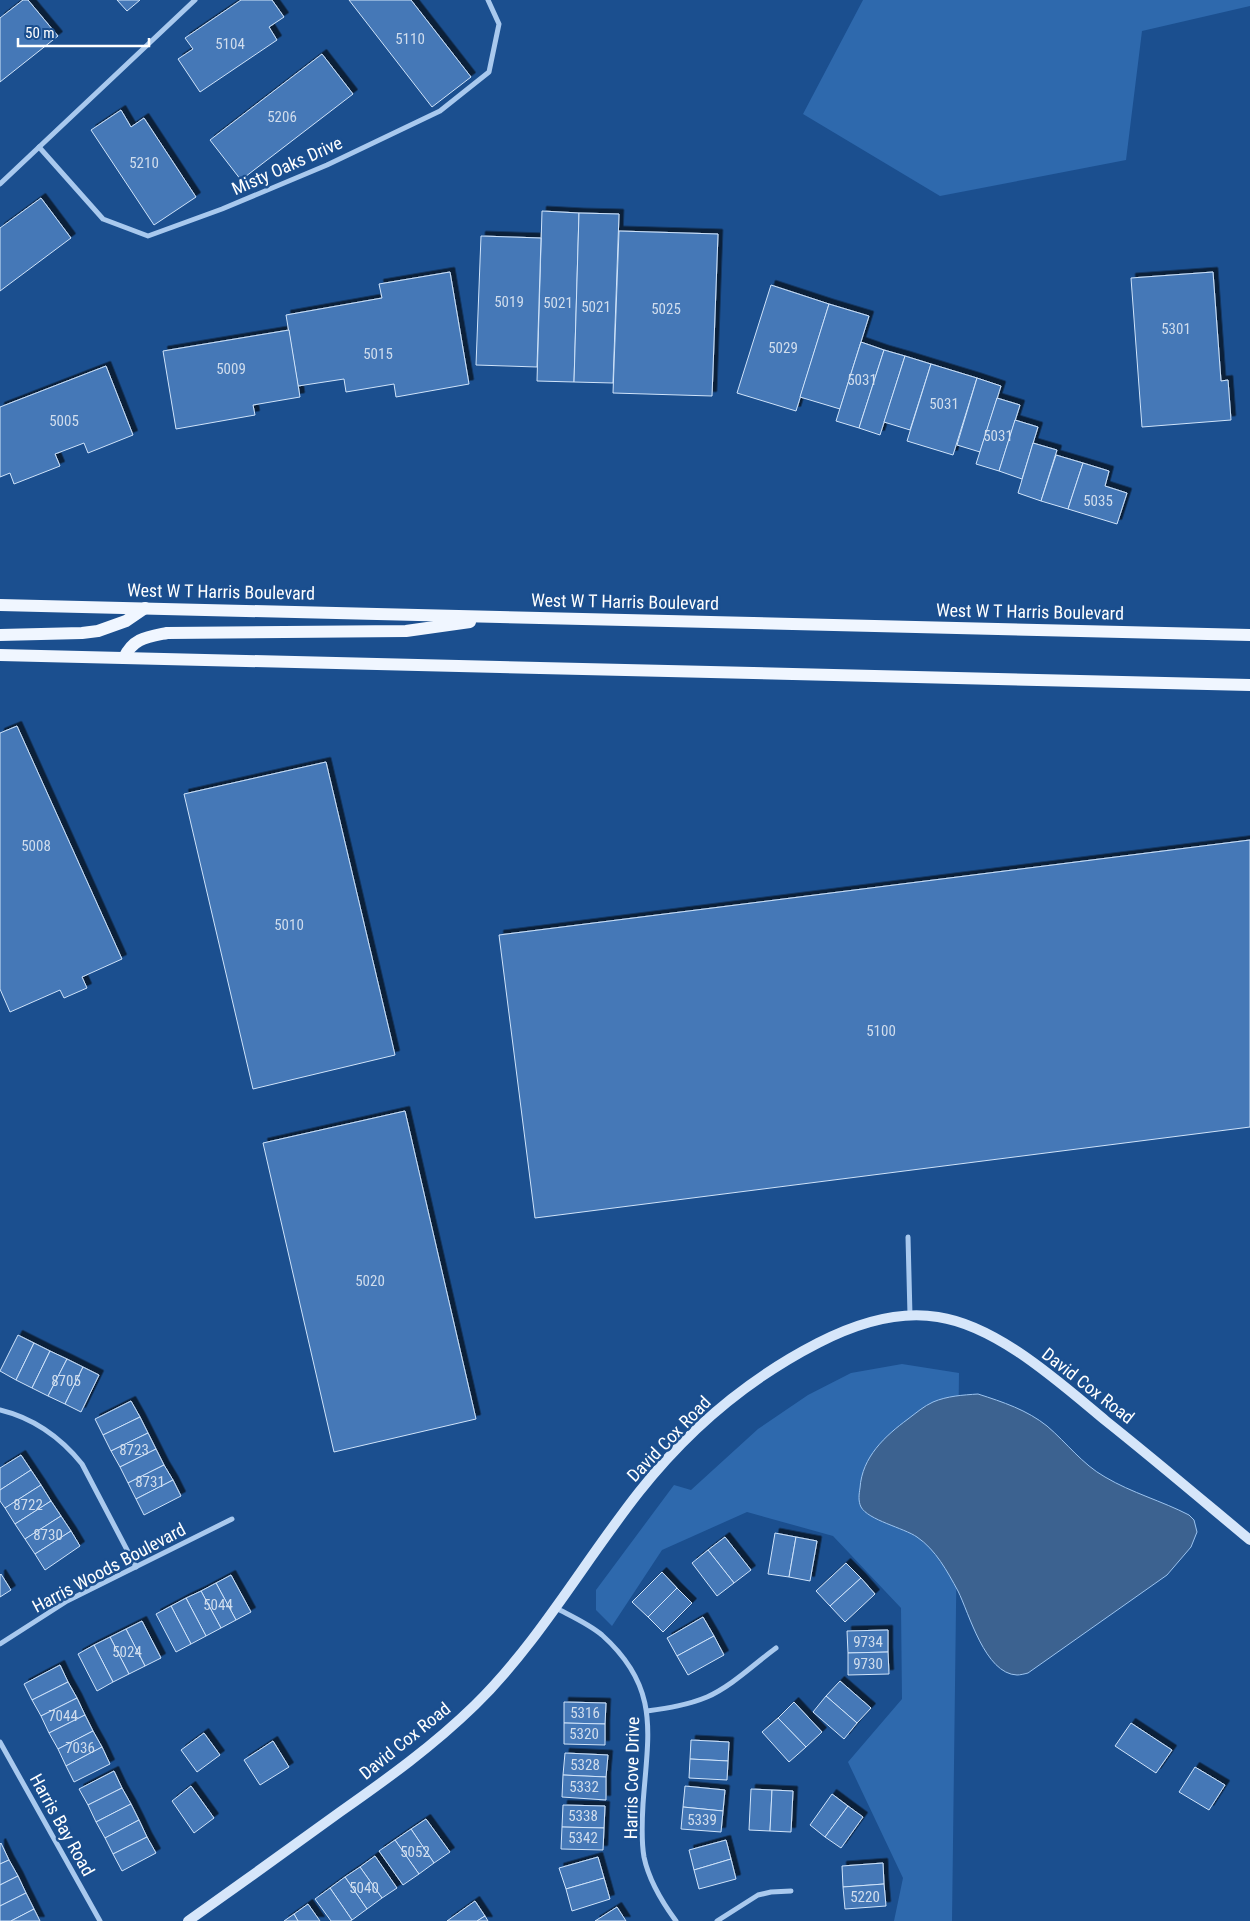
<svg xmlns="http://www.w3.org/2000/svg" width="1250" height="1921" font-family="'Roboto Condensed',sans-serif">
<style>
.green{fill:#2e69ad}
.water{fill:#3c6290;stroke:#9cc4f0}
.building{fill:#4478b7;stroke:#cfe3fa;filter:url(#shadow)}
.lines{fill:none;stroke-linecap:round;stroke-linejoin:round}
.street{stroke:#a9c9ee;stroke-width:5}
.secondary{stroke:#d6e6fa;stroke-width:10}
.primary{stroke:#f0f6ff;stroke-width:12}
.labels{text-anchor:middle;stroke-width:5;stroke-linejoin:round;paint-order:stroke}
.number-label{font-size:15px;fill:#d0dded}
.street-label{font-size:18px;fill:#fff;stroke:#1b4f8f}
</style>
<defs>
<filter id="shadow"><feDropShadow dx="4.5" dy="-4.5" stdDeviation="0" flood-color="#0009"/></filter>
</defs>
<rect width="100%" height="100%" fill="#1b4f8f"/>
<g class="green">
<path d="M863,0H1250V6L1142,31L1126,160L940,196L803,114Z"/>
<path d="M902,1364L959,1373L952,1921H894L903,1878L848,1762L902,1699L901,1608L833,1536L747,1512L662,1550L612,1626L596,1610V1590L674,1485L691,1490L758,1429L808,1395L851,1373Z"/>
</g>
<path class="water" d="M978,1394C1003,1402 1027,1410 1047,1426C1067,1443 1082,1464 1105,1477C1132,1493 1162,1501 1189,1515L1194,1520L1197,1532L1191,1547L1167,1575L1028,1673C1024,1674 1020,1675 1017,1675C985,1674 969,1613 958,1591C947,1571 936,1550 917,1537C904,1528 868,1520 861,1507C858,1501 859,1494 860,1488C862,1457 885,1436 908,1419C916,1413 924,1406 933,1402C947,1396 963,1395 978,1394Z"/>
<g class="building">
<path d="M23,0H28L58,36L0,82V18Z"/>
<path d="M117,0H140L127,11Z"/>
<path d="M241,0H272L284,17L269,27L277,40L200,92L178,59L193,49L185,38Z"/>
<path d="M349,0H411L471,77L432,107Z"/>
<path d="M322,54L353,94L241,180L210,140Z"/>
<path d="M121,110L131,127L144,118L196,197L154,225L91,130Z"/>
<path d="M41,198L71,238L0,291V228Z"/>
<path d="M542,211L579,213L574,382L537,381Z"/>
<path d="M579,213L619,214L613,383L574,382Z"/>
<path d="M619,231L718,234L712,396L613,393Z"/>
<path d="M481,236L541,238L537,367L476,365Z"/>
<path d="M450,272L469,384L396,397L394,384L346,392L344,379L298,386L286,315L382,298L379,284Z"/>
<path d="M1213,272L1221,381L1228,380L1231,420L1142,427L1131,278Z"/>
<path d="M771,285L829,304L796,411L737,393Z"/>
<path d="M829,304L869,316L840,409L800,397Z"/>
<path d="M289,330L300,397L253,405L255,415L176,429L163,351Z"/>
<path d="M861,342L884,350L859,428L836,421Z"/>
<path d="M884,350L905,356L880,435L859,428Z"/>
<path d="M905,356L931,364L910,430L884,422Z"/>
<path d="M931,364L977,378L953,455L907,441Z"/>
<path d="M106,366L133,435L88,453L84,443L55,454L60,466L14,484L10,473L0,477V407Z"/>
<path d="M977,378L1001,386L980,452L957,445Z"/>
<path d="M997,398L1020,405L999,471L976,464Z"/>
<path d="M1015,420L1038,427L1022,479L999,471Z"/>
<path d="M1033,443L1057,450L1041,501L1018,493Z"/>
<path d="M1056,455L1083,463L1068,509L1041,501Z"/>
<path d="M1083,463L1109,471L1105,486L1127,493L1117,524L1068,509Z"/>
<path d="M17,726L122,959L82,977L87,988L64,998L60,990L10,1012L0,989V733Z"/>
<path d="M326,762L395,1055L253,1089L184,794Z"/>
<path d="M1250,840V1127L535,1218L499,935Z"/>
<path d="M405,1111L476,1419L334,1452L263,1143Z"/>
<path d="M18,1335L34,1343L16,1380L0,1371Z"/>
<path d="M34,1343L50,1351L32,1388L16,1380Z"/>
<path d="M50,1351L67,1359L48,1396L32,1388Z"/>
<path d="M67,1359L83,1367L65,1404L48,1396Z"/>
<path d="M83,1367L99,1375L81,1412L65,1404Z"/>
<path d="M131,1401L140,1417L103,1435L95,1419Z"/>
<path d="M140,1417L148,1433L111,1451L103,1435Z"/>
<path d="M148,1433L156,1449L120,1467L111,1451Z"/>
<path d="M156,1449L164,1465L128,1483L120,1467Z"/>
<path d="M21,1455L31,1470L0,1490V1468Z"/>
<path d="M164,1465L173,1480L136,1499L128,1483Z"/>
<path d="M31,1470L41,1485L5,1508L0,1501V1490Z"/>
<path d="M173,1480L181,1496L144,1515L136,1499Z"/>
<path d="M41,1485L51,1501L15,1524L5,1508Z"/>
<path d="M51,1501L61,1516L25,1539L15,1524Z"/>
<path d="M61,1516L71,1531L35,1554L25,1539Z"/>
<path d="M71,1531L80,1546L45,1570L35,1554Z"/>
<path d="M775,1533L796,1537L789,1577L768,1574Z"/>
<path d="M725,1537L751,1570L734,1583L708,1550Z"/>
<path d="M796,1537L817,1541L810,1581L789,1577Z"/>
<path d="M708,1550L734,1583L717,1596L692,1563Z"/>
<path d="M846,1563L861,1578L830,1606L816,1591Z"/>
<path d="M662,1572L677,1588L648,1617L632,1602Z"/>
<path d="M1,1574L11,1590L0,1597V1575Z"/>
<path d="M231,1575L251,1612L236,1620L216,1583Z"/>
<path d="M861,1578L875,1594L845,1622L830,1606Z"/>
<path d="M216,1583L236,1620L221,1628L201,1591Z"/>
<path d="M677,1588L692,1603L663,1632L648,1617Z"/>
<path d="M201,1591L221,1628L206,1636L186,1598Z"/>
<path d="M186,1598L206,1636L191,1644L171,1606Z"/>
<path d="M171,1606L191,1644L176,1652L156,1614Z"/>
<path d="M703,1617L714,1636L677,1656L667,1638Z"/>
<path d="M142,1621L161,1658L145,1666L126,1629Z"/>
<path d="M126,1629L145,1666L129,1674L110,1637Z"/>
<path d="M888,1630V1652L848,1653L847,1631Z"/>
<path d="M714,1636L724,1655L688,1675L677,1656Z"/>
<path d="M110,1637L129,1674L113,1682L94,1645Z"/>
<path d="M94,1645L113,1682L97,1691L78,1654Z"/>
<path d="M888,1652L889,1674L848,1675V1653Z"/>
<path d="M60,1665L68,1682L32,1700L24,1684Z"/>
<path d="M840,1681L871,1708L857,1723L826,1696Z"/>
<path d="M68,1682L77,1698L41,1716L32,1700Z"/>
<path d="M826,1696L857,1723L844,1739L813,1712Z"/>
<path d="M77,1698L85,1715L49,1733L41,1716Z"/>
<path d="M564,1702L606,1703L605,1724L564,1723Z"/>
<path d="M794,1702L822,1732L806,1747L778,1718Z"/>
<path d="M85,1715L93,1731L58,1749L49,1733Z"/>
<path d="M778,1718L806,1747L789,1762L762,1732Z"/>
<path d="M564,1723L605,1724V1745L564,1744Z"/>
<path d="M1131,1723L1172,1750L1156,1773L1115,1746Z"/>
<path d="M93,1731L102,1747L66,1766L58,1749Z"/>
<path d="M204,1733L220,1755L197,1772L181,1750Z"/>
<path d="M691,1740L729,1742L728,1761L690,1759Z"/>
<path d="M273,1741L289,1767L260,1785L244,1760Z"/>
<path d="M102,1747L110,1764L74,1782L66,1766Z"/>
<path d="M565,1753L608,1755L606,1777L563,1775Z"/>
<path d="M690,1759L728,1761L727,1780L689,1778Z"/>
<path d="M1195,1767L1225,1785L1209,1810L1179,1792Z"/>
<path d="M114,1771L122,1788L88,1805L79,1789Z"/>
<path d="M563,1775L606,1777V1800L562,1797Z"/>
<path d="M191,1786L214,1818L194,1833L172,1801Z"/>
<path d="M685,1786L725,1790L723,1811L683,1807Z"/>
<path d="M122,1788L131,1804L96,1822L88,1805Z"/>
<path d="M751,1789L772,1790L770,1831L749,1830Z"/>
<path d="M772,1790L793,1791L791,1832L770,1831Z"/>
<path d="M832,1794L848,1806L825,1837L810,1825Z"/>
<path d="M131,1804L139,1820L105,1838L96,1822Z"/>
<path d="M563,1805L605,1806L604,1828L562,1827Z"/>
<path d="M848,1806L863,1817L841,1848L825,1837Z"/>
<path d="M683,1807L723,1811L721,1832L681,1829Z"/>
<path d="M426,1819L450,1852L434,1863L411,1829Z"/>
<path d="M139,1820L147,1837L113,1854L105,1838Z"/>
<path d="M562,1827L604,1828L603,1850L561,1849Z"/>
<path d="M411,1829L434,1863L419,1874L395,1840Z"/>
<path d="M147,1837L156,1853L122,1871L113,1854Z"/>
<path d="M395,1840L419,1874L403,1885L379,1851Z"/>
<path d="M726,1840L731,1859L694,1870L689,1850Z"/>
<path d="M1,1843L9,1860L0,1864V1844Z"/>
<path d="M375,1856L397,1888L382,1898L360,1867Z"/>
<path d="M598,1857L604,1878L566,1889L559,1868Z"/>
<path d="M731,1859L736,1879L699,1889L694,1870Z"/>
<path d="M9,1860L18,1876L0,1885V1864Z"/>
<path d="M883,1863L884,1884L843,1887L842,1866Z"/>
<path d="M360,1867L382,1898L367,1909L345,1877Z"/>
<path d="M18,1876L26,1893L0,1906V1885Z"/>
<path d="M345,1877L367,1909L352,1920L330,1888Z"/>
<path d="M604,1878L610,1899L572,1911L566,1889Z"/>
<path d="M884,1884L886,1906L845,1909L843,1887Z"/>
<path d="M330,1888L352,1920L350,1921H331L315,1899Z"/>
<path d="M26,1893L34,1909L11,1921H0V1906Z"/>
<path d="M475,1901L485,1916L477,1921H447Z"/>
<path d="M308,1904L320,1921H298L294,1914Z"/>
<path d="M617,1907L626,1921H595Z"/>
<path d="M34,1909L40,1921H11Z"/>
<path d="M294,1914L298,1921H284Z"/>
<path d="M485,1916L488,1921H477Z"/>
</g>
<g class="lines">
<g class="street">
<path d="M39,147L103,219L148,236L222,209L327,165L440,111L489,72L499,24L488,0"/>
<path d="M0,184L195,0"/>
<path d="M908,1237L910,1315"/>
<path d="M0,1410C33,1418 61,1438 82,1464L136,1567"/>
<path d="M556,1608C571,1616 589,1624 602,1635C661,1688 648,1733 643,1804C642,1821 641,1840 644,1857C649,1881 662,1902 676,1921"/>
<path d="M0,1644L67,1601L232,1519"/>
<path d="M647,1711C668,1708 688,1705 707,1697C732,1686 754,1664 776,1648"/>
<path d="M0,1742L100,1921"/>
<path d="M717,1921L758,1895L771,1892L791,1891"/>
</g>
<path class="secondary" d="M188,1921C239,1885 289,1849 340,1812C387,1779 433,1746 475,1705C539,1642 583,1563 639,1492C687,1431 748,1379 818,1343C855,1324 896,1310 938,1317C998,1326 1060,1383 1106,1421C1155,1460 1202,1500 1250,1540"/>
<g class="primary">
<path d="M0,605L1250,635"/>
<path d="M0,635L82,633L98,631L126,621L145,608"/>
<path d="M0,655L1250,685"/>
<path d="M124,658C133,638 147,637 167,633L406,631L470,622"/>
</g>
</g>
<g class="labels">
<g class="number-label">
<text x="410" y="44">5110</text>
<text x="230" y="49">5104</text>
<text x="282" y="122">5206</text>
<text x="144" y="168">5210</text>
<text x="509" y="307">5019</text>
<text x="558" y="308">5021</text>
<text x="596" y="312">5021</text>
<text x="666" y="314">5025</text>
<text x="1176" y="334">5301</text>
<text x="783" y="353">5029</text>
<text x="378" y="359">5015</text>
<text x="231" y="374">5009</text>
<text x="862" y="385">5031</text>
<text x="944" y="409">5031</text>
<text x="64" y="426">5005</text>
<text x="998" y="441">5031</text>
<text x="1098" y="506">5035</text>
<text x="36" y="851">5008</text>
<text x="289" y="930">5010</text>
<text x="881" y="1036">5100</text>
<text x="370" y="1286">5020</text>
<text x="66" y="1386">8705</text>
<text x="134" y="1455">8723</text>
<text x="150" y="1487">8731</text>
<text x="28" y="1510">8722</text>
<text x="48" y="1540">8730</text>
<text x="218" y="1610">5044</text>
<text x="868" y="1647">9734</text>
<text x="127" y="1657">5024</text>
<text x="868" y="1669">9730</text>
<text x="585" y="1718">5316</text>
<text x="63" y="1721">7044</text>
<text x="584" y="1739">5320</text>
<text x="80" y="1753">7036</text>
<text x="585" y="1770">5328</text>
<text x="584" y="1792">5332</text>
<text x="583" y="1821">5338</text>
<text x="702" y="1825">5339</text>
<text x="583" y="1843">5342</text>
<text x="415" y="1857">5052</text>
<text x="364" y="1893">5040</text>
<text x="865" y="1902">5220</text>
</g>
<g class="street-label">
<text transform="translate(287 166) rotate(-24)" y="6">Misty Oaks Drive</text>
<text transform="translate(221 592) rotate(1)" y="6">West W T Harris Boulevard</text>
<text transform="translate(625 602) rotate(1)" y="6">West W T Harris Boulevard</text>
<text transform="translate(1030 612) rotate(1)" y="6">West W T Harris Boulevard</text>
<text transform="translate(1088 1386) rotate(38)" y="6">David Cox Road</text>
<text transform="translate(669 1439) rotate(-46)" y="6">David Cox Road</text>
<text transform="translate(109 1568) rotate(-28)" y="6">Harris Woods Boulevard</text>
<text transform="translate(405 1741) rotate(-39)" y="6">David Cox Road</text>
<text transform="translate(632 1778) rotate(-89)" y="6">Harris Cove Drive</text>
<text transform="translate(62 1825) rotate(61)" y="6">Harris Bay Road</text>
</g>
</g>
<path d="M18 38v8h131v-8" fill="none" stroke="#ffffff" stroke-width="2.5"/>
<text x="25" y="38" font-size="15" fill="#ffffff" stroke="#1b4f8f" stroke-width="4" paint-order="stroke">50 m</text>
</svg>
